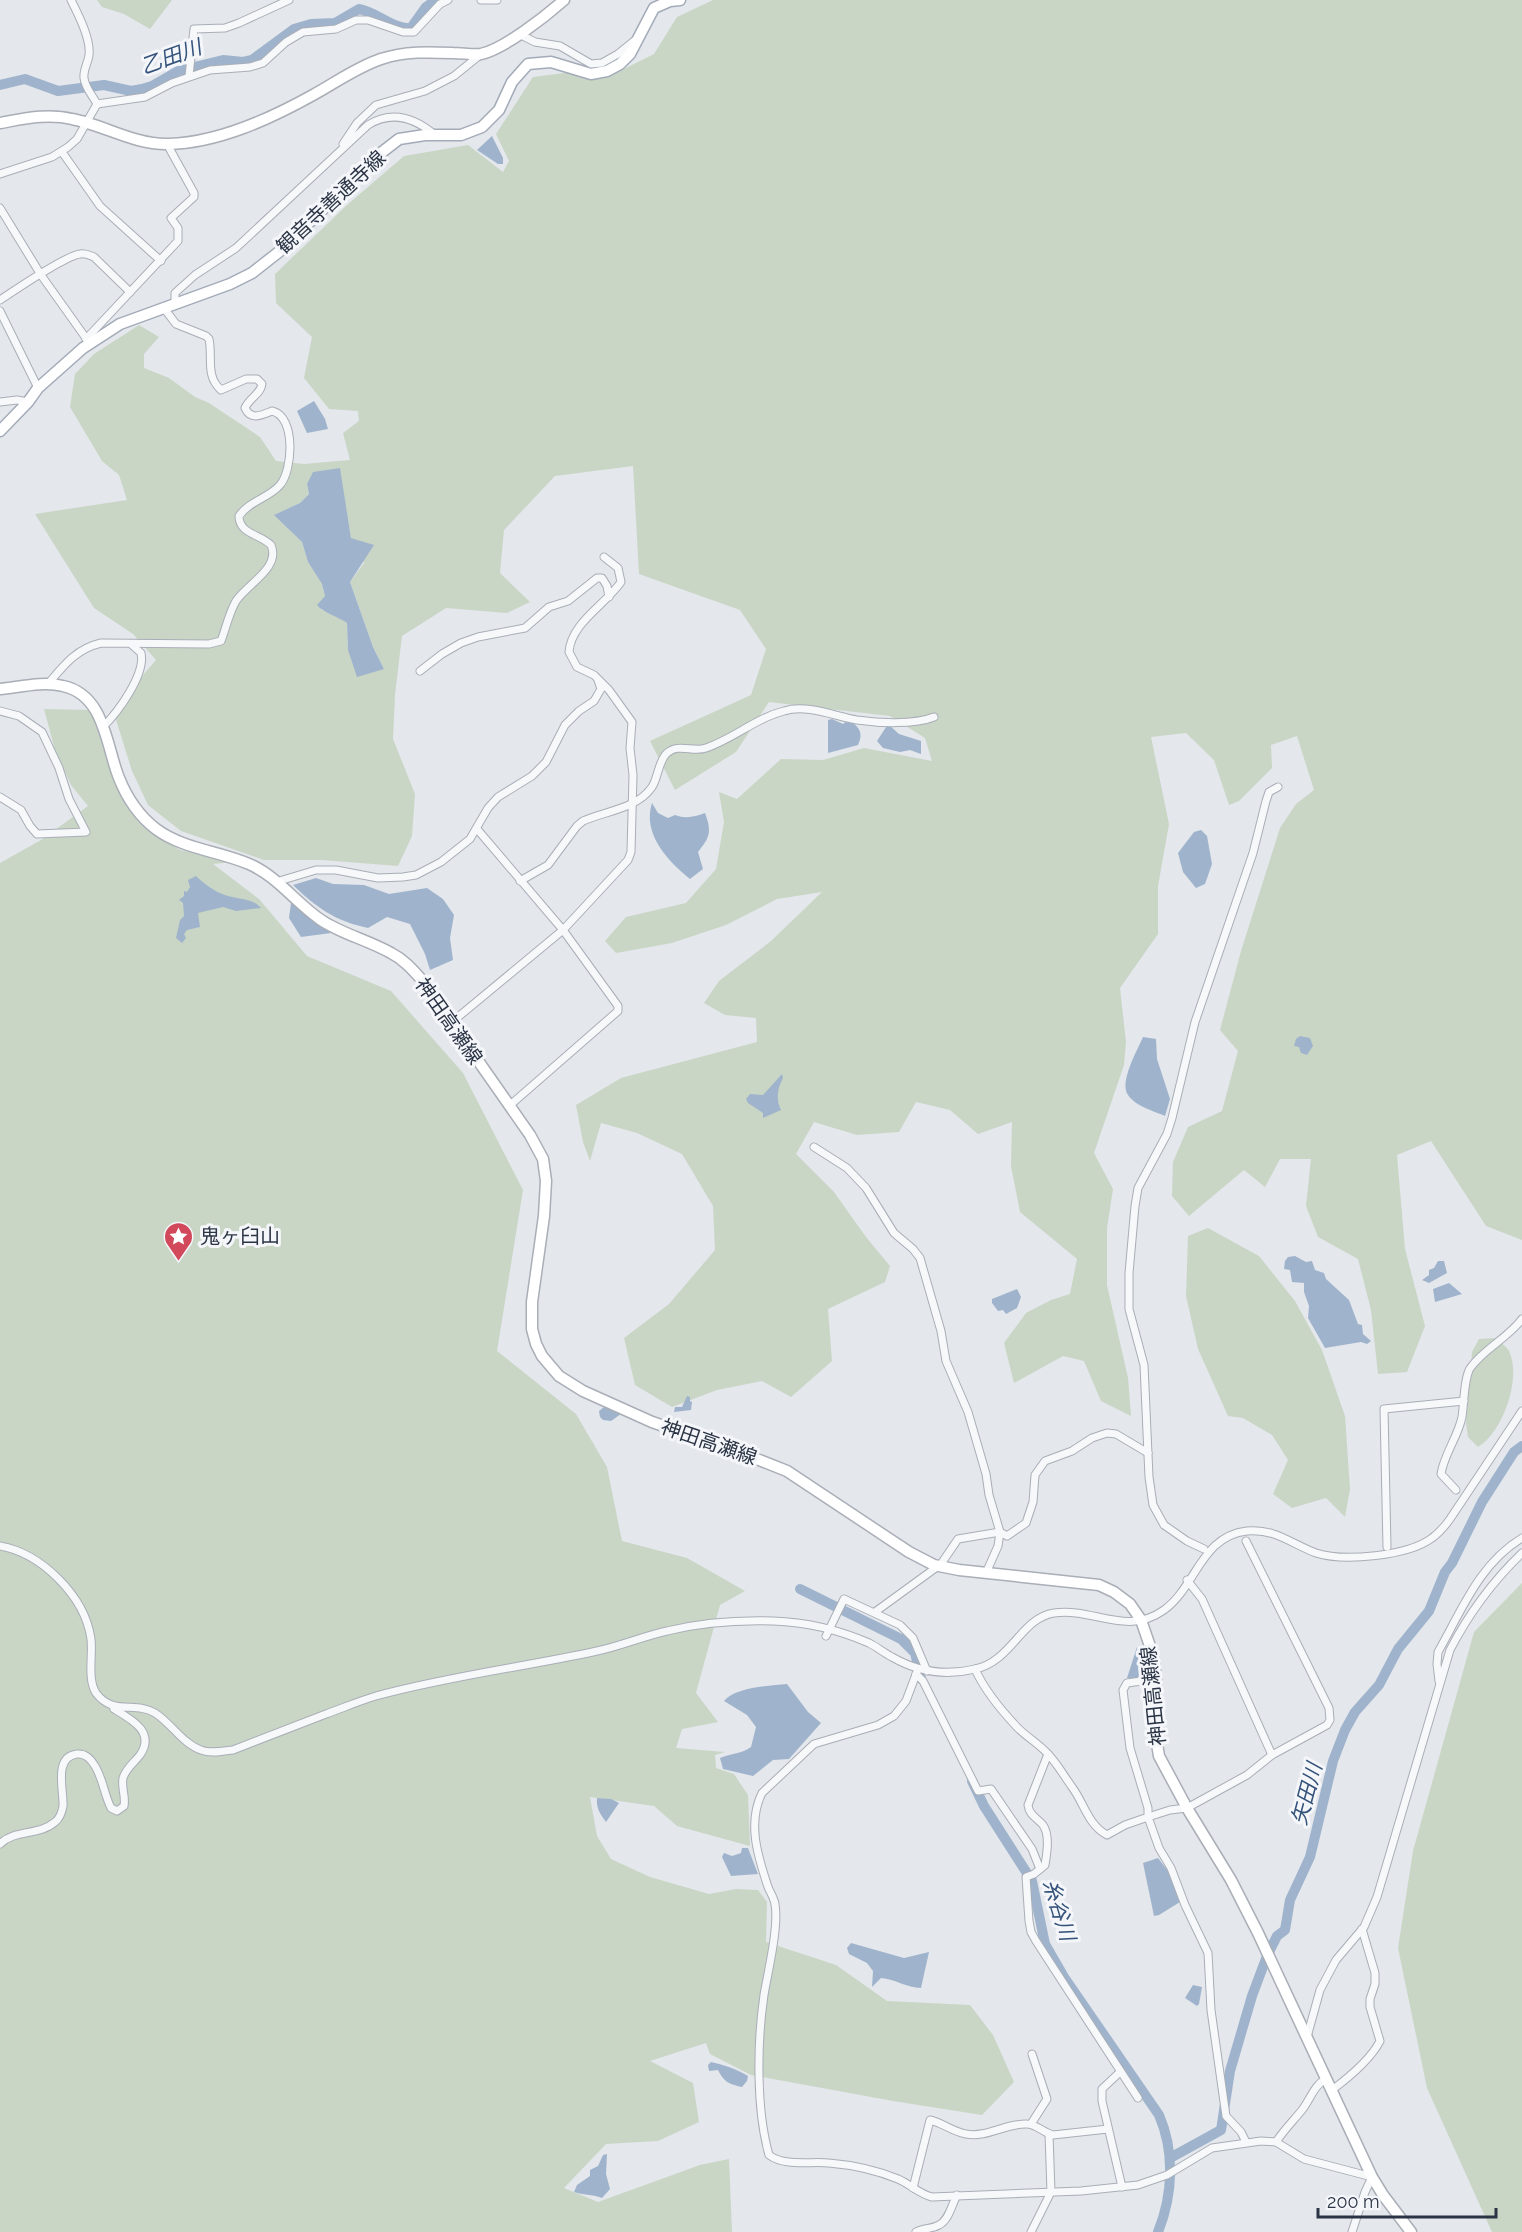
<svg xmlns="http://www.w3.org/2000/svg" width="1522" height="2232" font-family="Raleway,'Noto Sans JP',sans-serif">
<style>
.green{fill:#c9d6c5;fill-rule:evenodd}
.water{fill:#9fb4cc}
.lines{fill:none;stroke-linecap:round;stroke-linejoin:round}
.river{stroke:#9fb4cc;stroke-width:10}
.street-casing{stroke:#a9aeb7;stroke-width:9}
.secondary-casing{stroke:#a9aeb7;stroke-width:13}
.primary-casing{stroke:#a3abb8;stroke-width:13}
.street{stroke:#f7f8fa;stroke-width:7}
.secondary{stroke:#fff;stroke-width:10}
.primary{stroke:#fff;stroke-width:10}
.labels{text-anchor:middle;stroke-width:6;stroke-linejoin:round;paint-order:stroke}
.street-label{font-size:20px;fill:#2b3445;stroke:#f4f6f9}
.poi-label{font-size:20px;fill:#2b3445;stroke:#f4f6f9;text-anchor:start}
.water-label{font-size:21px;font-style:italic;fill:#34527a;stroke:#f4f6f9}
</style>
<rect width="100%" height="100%" fill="#e4e7ec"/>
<g class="green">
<path d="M97,0H172L150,29L124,14L102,7Z"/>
<path d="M713,0H1522V1240L1486,1226L1431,1141L1397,1155L1405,1249L1425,1326L1407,1372L1378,1374L1371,1310L1358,1259L1318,1237L1306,1206L1311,1159H1280L1265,1187L1244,1170L1189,1216L1172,1196L1173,1162L1188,1127L1222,1111L1238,1051L1220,1030L1241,951L1280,828L1296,804L1314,790L1297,736L1271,745L1272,768L1239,801L1229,805L1214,760L1186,733L1151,737L1169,824L1158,886V934L1120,988L1126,1042L1124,1065L1094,1153L1113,1189L1107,1228V1285L1128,1378L1131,1416L1101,1401L1084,1361L1063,1356L1014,1383L1004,1343L1026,1313L1051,1300L1070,1294L1077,1259L1020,1212L1011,1166L1012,1122L978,1134L950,1110L916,1102L899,1132L857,1135L814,1122L796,1154L834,1192L866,1237L890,1266L885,1282L828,1309L832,1361L791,1397L762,1381L717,1390L672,1407L635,1385L624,1338L669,1304L715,1250L713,1206L682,1154L637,1133L601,1123L590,1161L583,1142L576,1105L621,1078L757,1042L756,1018L725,1015L704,1003L719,981L771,941L822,892L777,899L726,925L672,943L616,953L605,941L626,917L686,903L716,869L724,822L719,792L737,799L781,759L823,760L864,748L932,761L925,738L890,716L769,702L736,752L675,790L650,741L751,695L766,649L740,610L639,574L633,466L555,476L504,530L500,573L530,602L507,613L446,608L402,636L395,695L393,739L415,794L412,836L398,866L322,860H264L181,831L148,805L132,771L113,710L156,660L133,634L94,608L35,514L127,500L119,475L102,461L70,407L75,374L94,354L139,325L159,337L144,354V368L169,378L195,397L209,403L260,437L276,461L304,464L350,460L343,433L359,421L358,411L329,409L304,378L312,337L276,303L275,274L347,205L404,156L468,145L503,172L509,161L496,134L533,77L564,73L614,74L654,54L677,17ZM339,468L351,538L364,563L350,582L373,647L384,669L348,650L347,623L335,614L321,610L325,596L322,584L308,562L302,542L275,515L300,503L309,494L307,484Z"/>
<path d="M44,709L91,710L108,762L127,807L149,831L180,850L233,862L213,864L259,899L307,956L391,991L463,1073L523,1190L497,1351L576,1414L607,1467L622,1541L687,1558L745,1591L720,1605L696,1693L718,1722L682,1729L676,1748L725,1752L715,1755L716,1768L734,1774L748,1795L750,1846L677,1826L654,1806L590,1797L597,1836L611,1859L650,1877L709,1894L736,1889L758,1890L767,1902L766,1942L836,1965L887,2001L970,2005L993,2035L1014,2082L982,2115L893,2101L751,2075L710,2054L706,2043L650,2061L693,2083L699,2122L658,2141L606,2144L564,2188L598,2202L700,2165L729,2159L732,2232H0V863L41,840L88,806L71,785L55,750Z"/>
<path d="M1208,1228L1259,1256L1295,1301L1322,1350L1345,1416L1350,1489L1345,1517L1326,1498L1292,1508L1273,1494L1288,1460L1272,1435L1243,1418L1228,1416L1198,1349L1186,1296L1188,1236Z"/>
<path d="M1496,1338C1500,1342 1506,1346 1509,1351C1522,1378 1503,1432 1478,1447L1468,1437L1466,1423L1472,1352L1479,1339Z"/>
<path d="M1522,1583V2232H1492L1427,2088L1398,1948L1413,1851L1474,1632Z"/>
</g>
<g class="water">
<path d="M492,136L503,158V164H498L477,150Z"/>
<path d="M314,401L325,419L328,429L307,433L297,411Z"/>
<path d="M340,468L351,538L374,545L350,582L373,647L384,669L357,677L348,650L347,623C339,617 322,612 317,605L325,596L322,584L308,562L302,542L274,515L300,503L309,494L307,484L313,472Z"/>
<path d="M832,719L843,724L848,720C859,726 864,733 858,745L828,753V720Z"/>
<path d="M888,724L899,734L921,741V754L910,750L900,752L883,748L877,741Z"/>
<path d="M652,803L658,813L668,818L675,815C686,819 694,817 705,813C712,832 710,837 698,852L703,869L690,879C668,861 642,834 652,803Z"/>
<path d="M1201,830L1207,836L1212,864L1205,884L1196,888L1183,872L1178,853L1194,832Z"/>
<path d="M196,876C203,883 215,892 225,895C238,900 251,897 261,908L236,911L223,907L198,913L200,927L187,930L184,934L186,938L182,943L176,938L180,920L184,916L183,903L179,900L184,896V891L187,892L190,887L188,880Z"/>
<path d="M316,878L333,884L364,885L389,894L427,888L443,899L454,915L450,938L453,960L430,970L425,954L410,924L387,917L368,928C335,921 317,908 293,885Z"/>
<path d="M291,903L331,933L301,937L289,918Z"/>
<path d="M1300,1036L1310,1038L1313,1046L1307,1055L1301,1053L1299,1047L1294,1046L1296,1039Z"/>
<path d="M1143,1037L1156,1039L1157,1059L1170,1099L1165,1116C1154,1111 1135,1106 1128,1095C1119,1082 1137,1051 1143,1037Z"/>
<path d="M782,1074L783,1078C777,1089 776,1100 781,1110L763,1118V1113L748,1103L746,1099L750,1094L763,1095Z"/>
<path d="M1295,1256L1306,1262L1312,1261L1315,1270L1324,1273L1326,1279L1349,1300L1358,1324L1362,1325L1363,1334L1371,1341L1367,1344L1361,1342L1325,1348L1308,1318L1309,1306L1304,1292V1283L1292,1282L1290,1270L1284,1269L1285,1261L1288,1257Z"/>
<path d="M1438,1261H1444L1447,1273L1429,1283L1422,1280L1429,1275V1270L1434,1268Z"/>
<path d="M1449,1283L1462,1294L1435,1302L1433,1289Z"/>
<path d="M1017,1289L1021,1297L1017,1308L1006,1314L1003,1310L998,1311L992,1303V1299Z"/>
<path d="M687,1396L690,1397V1401L692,1402L691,1410L674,1412L675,1407H682Z"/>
<path d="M604,1407L621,1414L611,1421L603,1420L600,1417L599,1411Z"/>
<path d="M1137,1647L1141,1650L1142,1663L1150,1674L1146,1678H1127Z"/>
<path d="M787,1684L808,1712L821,1723L789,1759L773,1760L753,1776L723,1769L720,1758C731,1753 742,1754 751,1747L756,1727L747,1715L724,1701C736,1687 769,1686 787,1684Z"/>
<path d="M597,1798L611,1799L619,1803L606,1822C600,1814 596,1808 597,1798Z"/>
<path d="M742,1848H748L758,1874L731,1876L722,1857L724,1853L732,1856L741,1853Z"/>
<path d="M1158,1858L1168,1871L1180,1902L1159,1915L1154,1916L1143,1863Z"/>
<path d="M851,1943L904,1958L929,1952L921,1988C907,1988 895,1979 881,1978L872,1987L873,1971L867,1963L849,1954L847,1948Z"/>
<path d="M1193,1985L1202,1987L1199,2004L1197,2006L1185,1998Z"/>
<path d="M711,2062C725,2065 736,2069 748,2076L747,2081L742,2087C729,2084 724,2082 718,2070L709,2071L708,2065Z"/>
<path d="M607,2154L606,2174L610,2189L602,2198C592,2194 583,2195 574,2192L577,2185L590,2176V2170L598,2166L603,2155Z"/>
</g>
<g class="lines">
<g class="river">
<path d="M0,85L25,79L58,91L104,85L131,91L142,89L152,86L178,71L223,60L243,62L252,60L294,29L311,24L335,23L359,9C377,12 394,30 411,28L426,7L436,0"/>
<path d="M800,1589L901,1639L915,1653L921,1679"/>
<path d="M972,1781L984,1806L1032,1881L1045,1944L1064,1977L1159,2115C1175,2152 1173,2195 1158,2232"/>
<path d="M1170,2158L1221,2130L1230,2071L1252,1996L1267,1956L1277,1936L1285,1930L1290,1900L1310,1857L1333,1761L1345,1730L1355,1712L1379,1685L1398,1649L1429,1611L1445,1572L1452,1563L1482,1502L1514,1452L1522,1446"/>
</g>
<defs>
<g id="street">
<path d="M71,0C78,14 91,39 89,55C88,63 83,70 84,78C85,88 93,96 97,104"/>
<path d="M481,0H497"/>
<path d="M519,34L535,42L560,46L591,64L602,63L618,54L634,41"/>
<path d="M189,76L194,29L225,28L239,23L289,0"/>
<path d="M97,104L145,97L172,83L210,70L250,67L263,63L286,42L303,32L336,29L356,20H368L403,32H414L440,4L448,0"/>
<path d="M343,144L357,123L376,105L425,91L454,76L480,55"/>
<path d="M62,152L100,206L161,261"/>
<path d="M0,174L52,157L68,147L77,139L97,104"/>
<path d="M0,208L41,275L88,341"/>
<path d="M0,300C15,290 65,256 80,254C86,253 89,255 94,257L130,292"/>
<path d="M175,303V293L195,275L236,248L368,125C392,110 415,118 435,135"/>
<path d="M0,311L38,388"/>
<path d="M86,339L178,241V228L171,218L194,197V193L167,144"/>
<path d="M0,402L17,400L28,402"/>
<path d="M420,671L442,654L461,643L478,637L525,628L549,607L568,601L597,578H602L607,586L609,597"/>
<path d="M48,684C64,665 76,649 101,643L209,644L221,641C226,628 229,613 236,601C247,584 281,568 271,545C260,534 239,534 239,516C249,501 269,498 280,485C293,470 296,416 272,411C262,415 251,421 245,408C249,398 261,394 262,384L257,379H246L221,390C205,376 213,357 209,339L206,336L176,324L163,307"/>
<path d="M0,711L19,716L42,732L59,768L69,799L86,832L37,834L30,826L21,810L0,797"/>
<path d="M103,727C118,712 146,674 141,653L132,645"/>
<path d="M477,829L563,930L618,1006V1011L509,1106"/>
<path d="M520,881L548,865L577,826L583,821C605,811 637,809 652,787C658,778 658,763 666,754C678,742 693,753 706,748C733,739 756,718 784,711C807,704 834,716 857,720C878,723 914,725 934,717"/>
<path d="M276,882L316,870H336L378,878L403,877L416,875L441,862L470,839L488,808L498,797L532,776L546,762L565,725L579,711L594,701L601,689L598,680"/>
<path d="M452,1022L563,930L628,860L631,852L633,775L630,748L632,722L609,690L594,675L577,667L569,652C571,623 605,605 621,582L618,568L604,557"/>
<path d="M814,1147L847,1168L866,1188L894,1233L913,1249L920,1258L941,1331L946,1361L968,1412L986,1474L989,1495L1000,1532L998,1546L986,1573"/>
<path d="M1456,1490L1441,1474C1444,1454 1458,1437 1462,1417C1464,1405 1464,1375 1471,1367C1485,1348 1508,1338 1522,1319"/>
<path d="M1246,1541L1329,1708L1330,1720L1327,1725L1272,1755L1247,1775L1187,1808L1170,1810L1148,1817L1159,1848L1171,1868L1185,1905L1208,1953L1211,2010L1226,2116L1241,2132L1246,2142"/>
<path d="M0,1546C41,1553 85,1596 91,1639C93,1655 87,1679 96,1693C113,1716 135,1701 155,1713C171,1723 183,1744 201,1750C211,1754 223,1751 233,1750C264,1738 295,1726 326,1714C343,1708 359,1701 376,1696C449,1676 524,1667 597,1651C621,1646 644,1636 667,1631C700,1623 739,1620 773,1621C806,1622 839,1630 869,1643C877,1647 884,1653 892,1657C918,1672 946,1676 975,1669C1012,1661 1021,1618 1054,1613C1093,1607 1126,1637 1164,1610C1196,1587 1201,1536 1247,1531C1274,1528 1292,1544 1316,1553C1344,1562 1408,1556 1432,1538C1439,1533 1445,1526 1450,1519L1522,1411"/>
<path d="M1387,1547L1384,1409L1464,1401"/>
<path d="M1204,1549L1187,1541L1164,1525L1153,1505L1149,1477L1144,1365L1129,1309V1273L1135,1206L1138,1188L1167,1134L1172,1118L1195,1022L1253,853L1266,801L1269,792L1278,787"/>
<path d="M1187,1580L1202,1599L1272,1755"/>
<path d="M875,1612L941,1564L958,1539L1000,1532L1007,1536L1026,1523L1033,1502L1035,1475L1045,1461L1072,1451L1092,1438L1107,1433L1116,1434L1148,1453"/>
<path d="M826,1636L844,1599L900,1625L913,1638L927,1671"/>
<path d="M918,1669L906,1701L894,1716L878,1725L814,1744L762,1793C747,1823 758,1857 768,1887C770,1892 774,1898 775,1904C779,1927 768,1971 764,1995C757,2043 756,2109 769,2155C785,2167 811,2161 829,2163C853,2165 876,2170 898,2179C910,2184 919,2194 932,2197L1081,2191L1138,2185L1167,2175L1212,2148L1261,2141L1276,2142L1304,2159L1372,2177L1365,2192L1352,2232"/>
<path d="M975,1669C984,1689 1001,1710 1016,1726C1025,1736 1038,1743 1047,1753C1057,1763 1064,1776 1072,1787C1084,1803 1088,1825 1107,1835L1125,1825L1148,1817V1808L1130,1748L1123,1690L1127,1683L1156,1679"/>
<path d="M916,1674L923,1681L978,1791L991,1789L1032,1849L1040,1869"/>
<path d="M1439,1681L1437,1664L1438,1652C1462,1610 1479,1564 1522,1538"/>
<path d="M1048,1754L1028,1805C1029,1815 1037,1818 1043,1825C1050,1835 1047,1853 1045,1865L1034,1874L1026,1877L1029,1921L1031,1932L1036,1941L1138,2098"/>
<path d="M0,1844C15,1829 39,1836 55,1822C59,1819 62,1812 63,1806C64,1791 53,1757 77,1754C85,1753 91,1759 95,1766C103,1779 104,1794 111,1808L117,1811L124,1806C126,1796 121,1788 123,1778C126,1768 134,1763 140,1755C156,1732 131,1719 114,1709"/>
<path d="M1307,2037L1320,1990L1336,1960L1364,1927L1377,1897L1450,1650C1468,1615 1493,1581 1522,1553"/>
<path d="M1120,2072L1102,2089V2101L1122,2187"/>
<path d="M1332,2090C1348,2078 1371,2059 1380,2041L1370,2007V1999L1375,1984V1973L1362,1929"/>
<path d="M1031,2124L1047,2099L1032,2054"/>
<path d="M1276,2142C1284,2130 1293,2121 1302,2110C1310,2100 1314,2085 1326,2079"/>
<path d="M913,2188L930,2120C943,2123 953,2132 966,2134C987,2138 1006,2123 1027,2124C1036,2124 1044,2133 1053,2135L1108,2129"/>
<path d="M916,2232C924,2228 932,2229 939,2225C949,2220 952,2204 957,2195"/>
<path d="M1031,2232L1051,2192L1049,2134"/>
</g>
<g id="secondary">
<path d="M0,123C23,119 48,113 72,119C104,125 135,145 168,144C218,143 270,119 313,95C335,83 357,67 381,59C405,51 429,52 453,53C462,53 473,55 481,54C504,49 546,16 564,0"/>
<path d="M0,689C20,687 43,681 63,686C105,695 106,746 119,778C127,798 139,816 156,829C183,849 219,851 249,864C277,876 296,903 321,920C342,934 368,940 391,953C403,959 412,969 421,979L530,1135L543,1159L546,1181L544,1216L532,1302V1329L536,1344L542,1356L559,1376L583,1391L652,1422L734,1450L787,1471L909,1552L934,1565L959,1570L1099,1585L1114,1592L1130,1604L1141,1620L1153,1655L1156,1679L1155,1732L1159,1756L1187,1808L1231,1880L1258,1933L1372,2177L1383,2195L1411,2232"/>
</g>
<path id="primary" d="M0,431L28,402L38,388L83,348L120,324L230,284L252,273L280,251L377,156L399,139L425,135H461L482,127L499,110L512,82L528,64L551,62L591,74L607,71L620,64L630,54L654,8L670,1L680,0"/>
</defs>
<use href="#street" class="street-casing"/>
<use href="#secondary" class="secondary-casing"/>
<use href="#primary" class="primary-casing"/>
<use href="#street" class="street"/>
<use href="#secondary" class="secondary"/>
<use href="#primary" class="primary"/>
</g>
<defs>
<symbol id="sight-pin" viewBox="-11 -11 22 30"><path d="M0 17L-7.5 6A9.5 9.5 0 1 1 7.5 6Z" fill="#d1495b" stroke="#f4f6f9"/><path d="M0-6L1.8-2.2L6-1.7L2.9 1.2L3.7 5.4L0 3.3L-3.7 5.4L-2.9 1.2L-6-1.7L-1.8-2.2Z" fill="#fff"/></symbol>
</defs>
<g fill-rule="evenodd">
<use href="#sight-pin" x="162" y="1220" width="33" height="45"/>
</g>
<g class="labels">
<g class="street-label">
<text transform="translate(331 202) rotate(-43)" y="7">観音寺善通寺線</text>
<text transform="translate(449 1021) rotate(55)" y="7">神田高瀬線</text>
<text transform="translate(709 1442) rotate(19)" y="7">神田高瀬線</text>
<text transform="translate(1153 1696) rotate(-96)" y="7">神田高瀬線</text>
</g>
<g class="poi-label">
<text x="200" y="1243">鬼ヶ臼山</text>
</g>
<g class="water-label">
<text transform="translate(171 57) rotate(-20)" y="7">乙田川</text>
<text transform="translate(1307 1794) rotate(-75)" y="7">矢田川</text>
<text transform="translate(1059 1910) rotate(73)" y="7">糸谷川</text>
</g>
</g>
<path d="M1318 2208v9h178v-9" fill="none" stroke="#2b3445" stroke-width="3"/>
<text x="1327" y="2208" font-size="18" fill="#2b3445" stroke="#f4f6f9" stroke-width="4.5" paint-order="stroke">200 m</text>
</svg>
